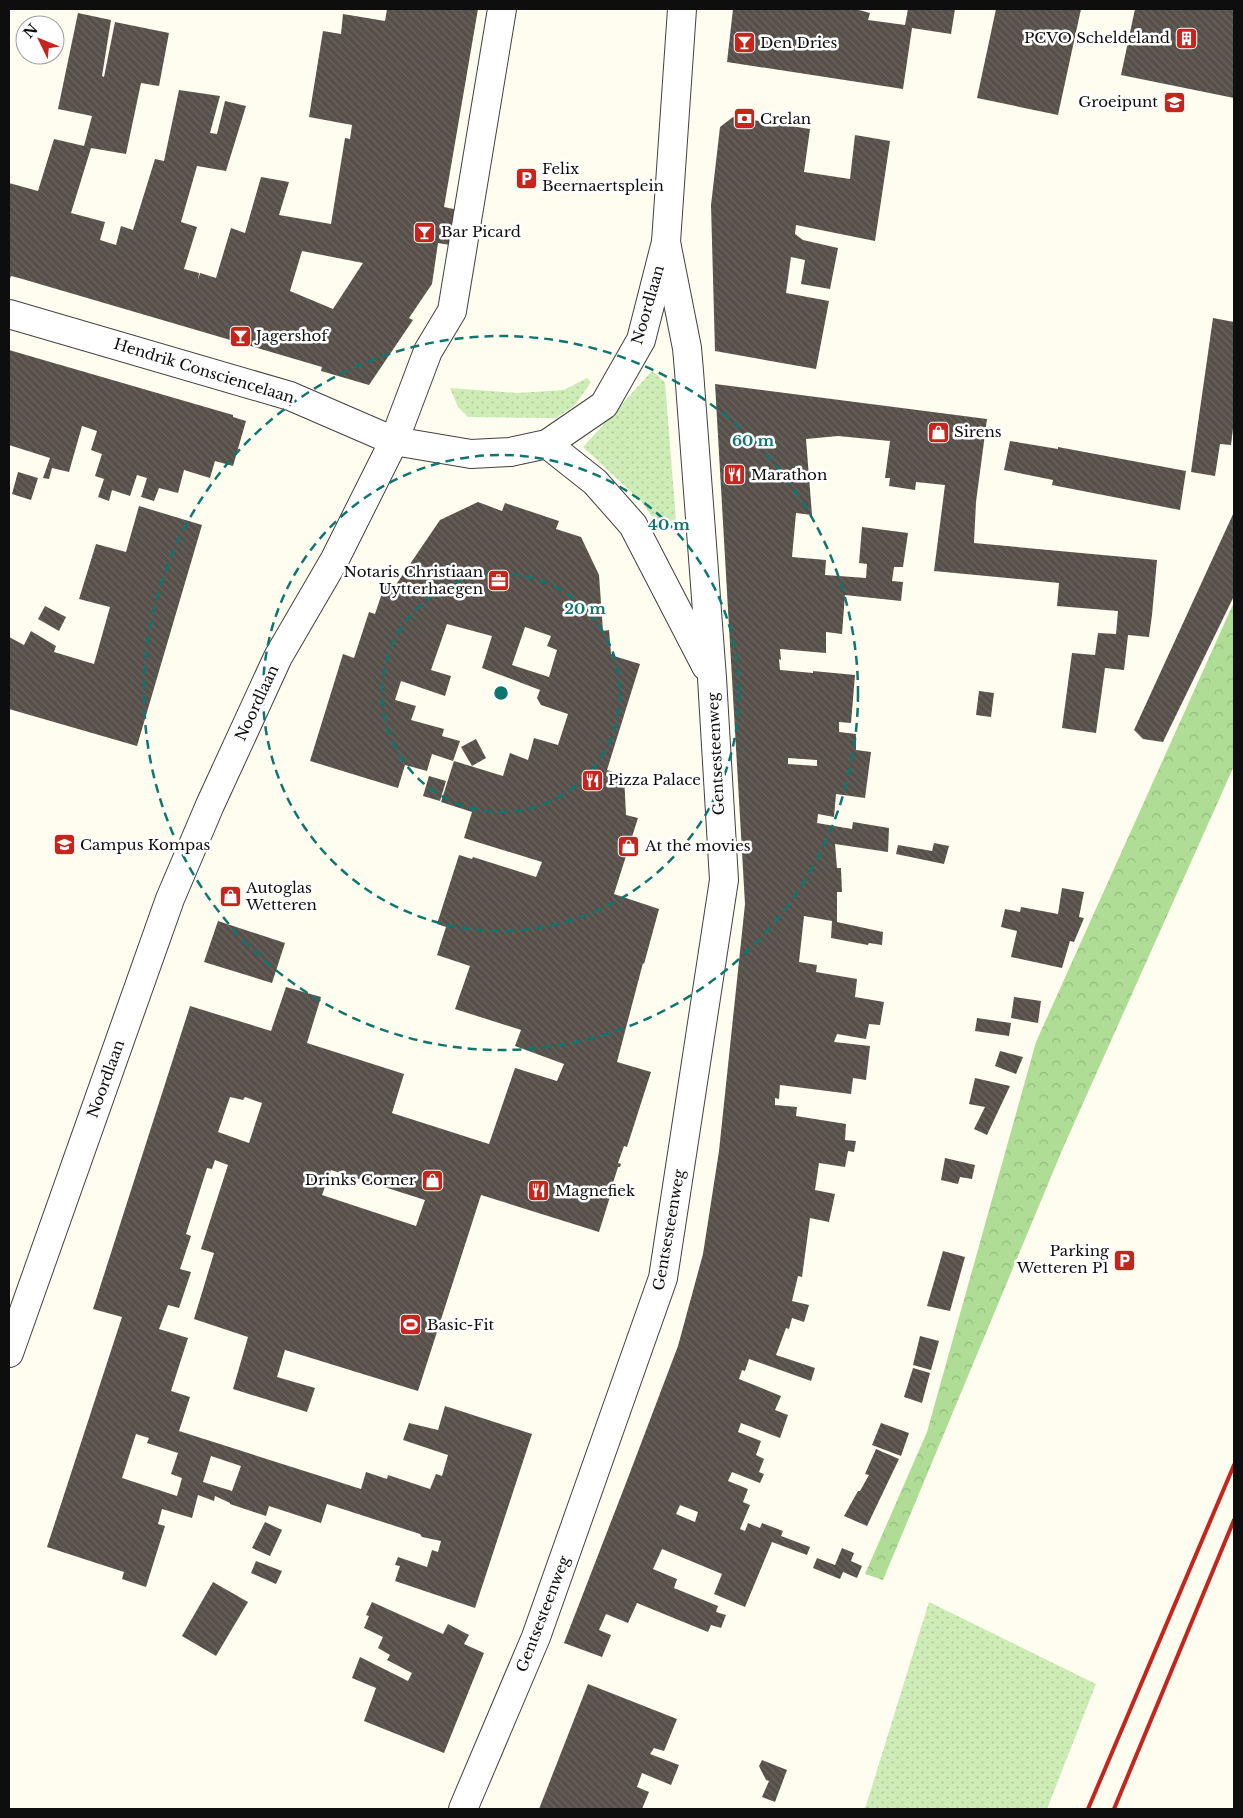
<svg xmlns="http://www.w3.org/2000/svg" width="1243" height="1818" font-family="'Libre Baskerville',serif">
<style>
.green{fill:url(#green-dots)}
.forest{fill:url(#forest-crowns)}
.building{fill:url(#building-back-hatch);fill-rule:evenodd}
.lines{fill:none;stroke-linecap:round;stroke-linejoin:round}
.minor-casing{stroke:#414141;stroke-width:30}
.minor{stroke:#fff;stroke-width:28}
.rail{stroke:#c6251e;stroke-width:4}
.ring{fill:none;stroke:#0f766e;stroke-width:2.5;stroke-dasharray:9 6}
.labels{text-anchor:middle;stroke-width:5;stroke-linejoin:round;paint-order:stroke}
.poi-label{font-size:15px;fill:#0e0e0e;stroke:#fff;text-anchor:start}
.street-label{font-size:15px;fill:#0e0e0e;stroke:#fff}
.centre{fill:#0f766e;stroke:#fff;stroke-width:2.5}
.ring-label{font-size:15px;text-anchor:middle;font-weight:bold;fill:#0f766e;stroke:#fff;stroke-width:5;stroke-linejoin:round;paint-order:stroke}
</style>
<defs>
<pattern id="green-dots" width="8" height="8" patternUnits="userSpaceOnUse" patternTransform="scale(1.25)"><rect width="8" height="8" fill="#cdecb6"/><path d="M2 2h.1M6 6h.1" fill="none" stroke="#afc99b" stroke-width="1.8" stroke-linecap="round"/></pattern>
<pattern id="forest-crowns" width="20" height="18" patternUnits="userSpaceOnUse" patternTransform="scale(1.25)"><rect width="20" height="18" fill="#afdd95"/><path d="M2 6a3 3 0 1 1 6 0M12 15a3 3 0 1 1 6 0" fill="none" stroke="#95bc7f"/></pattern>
<pattern id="building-back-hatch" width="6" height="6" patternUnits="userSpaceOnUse" patternTransform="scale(1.25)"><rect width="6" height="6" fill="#57504a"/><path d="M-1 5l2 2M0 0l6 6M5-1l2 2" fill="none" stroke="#6a6560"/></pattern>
</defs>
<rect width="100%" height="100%" fill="#fffdef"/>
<g class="green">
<path d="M652,371L665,382L676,521L657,523L641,501L583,447Z"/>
<path d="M587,378L591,382L575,405L556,418L468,417L458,407L450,388L518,393L564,390Z"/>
<path d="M929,1602L1096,1684L1047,1809H865Z"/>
</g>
<path class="forest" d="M1234,602V766L1063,1148L883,1580L865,1574L927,1432L1036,1042Z"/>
<g class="building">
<path d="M387,9H478L444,207L468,212L462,247L438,243L432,284L409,318L413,320L369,385L321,371L322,367L19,278L11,276L9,281V183L38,191L54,139L84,146L92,116L58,109L78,13L111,20L102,76L104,77L115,22L169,33L159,86L141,83L126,154L91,148L71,213L105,222L100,240L116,245L121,226L133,230L155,159L164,161L179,90L220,96L210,133L217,134L225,101L246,106L226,171L197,166L181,222L197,227L184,269L199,273L198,280L200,273L216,278L231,228L245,233L261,177L289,182L279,215L331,224L345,138L350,139L352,125L309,117L323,31L341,34L343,14L385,21ZM302,251L363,263L333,309L290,291Z"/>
<path d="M733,9H855L870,13L868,20L905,25L908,9H955L951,34L912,28L903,89L727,62Z"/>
<path d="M996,9H1081L1058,115L977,98Z"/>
<path d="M1135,9H1234V98L1121,75Z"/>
<path d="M733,117L810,129L804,172L850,179L855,135L890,141L875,241L796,225L795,234L803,240L838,248L830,289L801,284L805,260L791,257L786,293L829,301L816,369L715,351L711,205L720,127Z"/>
<path d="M1213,318L1234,322V420L1231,445L1220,444L1215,476L1191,472Z"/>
<path d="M9,350L233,415V417L246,421L233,466L215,461L210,478L184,470L178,493L159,488L154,501L141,497L147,478L137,475L130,496L112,490L109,501L98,497L104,479L95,476L102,454L91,450L97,431L82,426L69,472L52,468L49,479L43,478L50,458L9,445Z"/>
<path d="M715,384L987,419L976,502L974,543L1157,560L1152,615L1149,637L1128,635L1124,670L1105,668L1096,733L1062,728L1072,653L1095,655L1098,633L1116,634L1118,611L1057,606L1059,583L934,571L945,485L916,482L915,490L889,486L890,478H885L890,441L838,436L806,439L812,515L796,513L792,557L826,560L825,575L866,578L867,564L859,563L862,527L908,533L903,567H894L892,581L903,582L901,601L845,595L842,634L826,632V653L780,649L781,660L779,659L780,670L813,673V671L855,675L851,723L839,722V732L856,734V750L871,752L865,798L836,794L834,817L818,814L817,823L852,829L853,822L889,828L888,852L835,844L837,868H841L842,892H837V922L883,932L882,945L869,943L868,945L831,938L832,921L804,916L799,962L817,965L816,972L857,979L855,997L884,1002L880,1025L869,1024L866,1039L837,1034L834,1042L870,1046L866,1080L853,1078L851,1094L780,1085L779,1099L775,1098V1105L797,1107L796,1116L846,1124L845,1140L856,1141L854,1152L848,1151L845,1167L819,1163L815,1190L835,1194L829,1222L810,1218L802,1277L798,1276L792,1301L809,1305L804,1322L792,1318L789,1329L786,1328L776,1355L815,1368L811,1381L749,1359L745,1371L742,1370L739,1379L781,1396L775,1410L788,1415L780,1438L741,1423L738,1432L761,1441L756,1455L764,1459L759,1472L764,1474L760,1483L732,1472L728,1481L748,1489L743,1502L750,1505L740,1529L745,1531L748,1523L760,1528L762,1523L783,1531L781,1536L810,1547L807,1555L772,1542L745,1607L714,1594L722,1574L662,1549L653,1569L677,1579L674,1588L718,1606L716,1612L726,1615L721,1628L711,1625L708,1632L637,1603L628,1623L606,1614L599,1630L611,1635L602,1657L564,1643L626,1483L678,1346L703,1254L719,1151L745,904ZM788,758L817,760V766L788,764ZM680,1505L698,1512L695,1522L676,1514Z"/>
<path d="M1010,441L1058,449V447L1186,471L1180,510L1052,485L1053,480L1004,470Z"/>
<path d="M18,472L38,478L31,500L12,494Z"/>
<path d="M478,502L502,511L505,503L559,521L556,529L581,537L599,575L603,631L609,630L611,654L614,653V656L640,664L607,770L624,775L626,815L638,818L614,894L659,909L644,964L643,963L617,1062L651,1072L627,1147L624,1146L618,1163L621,1164L620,1167H618L613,1183L614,1184L599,1232L481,1195L418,1391L285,1350L277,1377L315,1388L307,1412L233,1389L248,1337L194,1319L214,1253L201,1249L228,1165L215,1160L212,1169L207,1168L186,1234L191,1236L180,1269L191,1272L179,1308L168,1305L159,1329L188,1338L171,1391L190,1397L179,1431L361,1489L366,1472L387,1479L388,1475L430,1489L436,1474L442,1476L448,1455L403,1440L409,1423L438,1430L445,1406L532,1434L475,1608L395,1581L400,1566L395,1565L398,1557L427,1567L432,1550L438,1552L441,1541L422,1537L420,1534L327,1504L321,1523L269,1506L266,1516L230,1504V1503L215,1496L214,1501L198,1495L192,1518L162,1509L158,1524L165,1526L146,1587L122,1579L124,1572L47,1547L122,1317L93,1309L190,1006L271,1031L286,987L321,997L307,1043L404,1074L392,1113L489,1144L515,1068L557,1081L564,1064L515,1046L521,1030L455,1009L470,966L437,955L446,927L437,924L459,855L472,859L473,857L536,877L542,862L464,838L472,812L441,802L454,761L503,776L510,753L528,760L534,738L558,745L568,714L541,705L537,698L540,690L482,668L492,636L447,624L431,670L451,676L445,696L401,681L395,700L416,706L411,720L444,729L442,736L460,741L453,761L432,754L427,771L405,765L398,788L310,761L343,654L354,658L369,612L375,614L385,584L386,583L395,586L440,520ZM525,627L551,636L547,646L557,650L549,677L512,665ZM230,1097L243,1100L245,1097L262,1103L249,1143L218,1132ZM331,1170L425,1200L416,1226L322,1195ZM136,1434L149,1438L147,1443L178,1453L171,1474L182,1478L177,1496L122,1478ZM211,1456L241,1466L232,1491L203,1482Z"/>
<path d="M139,506L202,525L137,746L9,709V637L24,645L31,631L56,646L54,652L94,664L110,607L79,599L96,544L126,552Z"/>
<path d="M1234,512V596L1163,742L1143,739L1134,730Z"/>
<path d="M45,606L66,617L59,631L38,619Z"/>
<path d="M979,691L994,693L991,717L976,715Z"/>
<path d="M476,739L486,758L472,766L461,747Z"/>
<path d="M429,776L446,781L440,801L423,796Z"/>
<path d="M934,843L949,846L944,864L896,854L898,845L932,851Z"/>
<path d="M1062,888L1084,892L1079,917L1084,918L1082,923L1074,942L1070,941L1062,968L1011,957L1017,931L1001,927L1005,909L1020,912L1021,907L1058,914Z"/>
<path d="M218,921L285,943L272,983L204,962Z"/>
<path d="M1014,997L1041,1001L1038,1023L1011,1018Z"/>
<path d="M977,1018L1011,1023L1009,1036L975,1031Z"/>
<path d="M1000,1051L1023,1057L1016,1074L995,1066Z"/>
<path d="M975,1078L1010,1086L987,1135L974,1129L985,1107L969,1104Z"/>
<path d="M945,1158L975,1165L972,1179L960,1177L958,1184L941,1180Z"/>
<path d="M943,1251L965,1257L950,1311L927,1306Z"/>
<path d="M920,1336L939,1341L931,1370L913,1365Z"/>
<path d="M913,1368L930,1373L922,1403L904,1397Z"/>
<path d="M881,1423L909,1433L901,1456L872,1445Z"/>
<path d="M876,1449L899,1459L867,1526L844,1516L858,1491H860L869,1475L865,1474Z"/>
<path d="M265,1522L282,1530L270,1556L252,1548Z"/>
<path d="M842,1548L854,1553L851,1561L862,1566L857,1578L843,1572L840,1579L813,1568L817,1558L835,1565Z"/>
<path d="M256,1561L282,1571L276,1584L251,1573Z"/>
<path d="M213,1582L248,1602L216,1656L182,1636Z"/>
<path d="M372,1602L443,1634L448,1624L469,1635L464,1644L484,1653L444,1753L364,1721L376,1688L352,1678L360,1657L408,1681L412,1673L387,1660L390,1655L378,1648L383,1637L364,1628L369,1616L366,1615Z"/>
<path d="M588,1684L677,1719L664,1751L654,1748L650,1754L679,1765L671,1785L642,1773L637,1787L649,1792L642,1809H539Z"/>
<path d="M762,1760L787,1770L775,1802L762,1797L769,1781L766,1780L759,1766Z"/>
</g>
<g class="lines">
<defs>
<g id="minor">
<path d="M9,314L290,396L394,441L471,454L510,452L547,444L604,405L641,340L666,242L682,9"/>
<path d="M547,444L595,482L633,525L706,666"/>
<path d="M9,1353L170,899L210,805L278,657L335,559L394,441L428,351L452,311L502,9"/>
<path d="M463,1809L536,1637L663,1278L724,880L712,678L689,371L687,348L666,242"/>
</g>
</defs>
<use href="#minor" class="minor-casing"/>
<use href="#minor" class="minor"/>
<g class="rail">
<path d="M1088,1809L1234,1465"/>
<path d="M1114,1809L1234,1520"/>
</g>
</g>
<g class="ring">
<circle cx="501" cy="693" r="119"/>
<circle cx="501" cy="693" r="238"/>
<circle cx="501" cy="693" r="357"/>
</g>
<defs>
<symbol id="building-square" viewBox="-11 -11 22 22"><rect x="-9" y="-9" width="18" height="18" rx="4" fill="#c6251e" stroke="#fff"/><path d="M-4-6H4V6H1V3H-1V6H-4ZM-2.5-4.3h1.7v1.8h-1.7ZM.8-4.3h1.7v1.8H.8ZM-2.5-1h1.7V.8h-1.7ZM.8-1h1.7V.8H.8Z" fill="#fff"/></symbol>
<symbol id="bar-square" viewBox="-11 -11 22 22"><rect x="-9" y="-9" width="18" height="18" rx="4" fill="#c6251e" stroke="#fff"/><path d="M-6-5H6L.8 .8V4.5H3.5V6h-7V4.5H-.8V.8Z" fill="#fff"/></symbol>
<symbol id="school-square" viewBox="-11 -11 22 22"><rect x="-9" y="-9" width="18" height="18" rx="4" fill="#c6251e" stroke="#fff"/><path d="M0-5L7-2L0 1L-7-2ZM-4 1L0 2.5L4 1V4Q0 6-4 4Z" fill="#fff"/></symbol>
<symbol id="bank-square" viewBox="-11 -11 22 22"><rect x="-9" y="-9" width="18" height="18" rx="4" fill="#c6251e" stroke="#fff"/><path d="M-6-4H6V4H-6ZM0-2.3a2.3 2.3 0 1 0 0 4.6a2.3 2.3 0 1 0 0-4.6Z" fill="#fff"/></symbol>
<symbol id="parking-square" viewBox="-11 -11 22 22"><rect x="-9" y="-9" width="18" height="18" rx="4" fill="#c6251e" stroke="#fff"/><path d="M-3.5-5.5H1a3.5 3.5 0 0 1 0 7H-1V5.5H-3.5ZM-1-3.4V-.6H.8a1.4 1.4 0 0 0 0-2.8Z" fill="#fff"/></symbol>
<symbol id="shop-square" viewBox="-11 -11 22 22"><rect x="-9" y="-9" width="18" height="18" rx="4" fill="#c6251e" stroke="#fff"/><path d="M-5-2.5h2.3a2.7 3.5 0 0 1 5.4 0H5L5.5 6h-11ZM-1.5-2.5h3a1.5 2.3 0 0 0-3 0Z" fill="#fff"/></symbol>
<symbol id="restaurant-square" viewBox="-11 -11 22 22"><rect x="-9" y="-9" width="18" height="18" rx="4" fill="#c6251e" stroke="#fff"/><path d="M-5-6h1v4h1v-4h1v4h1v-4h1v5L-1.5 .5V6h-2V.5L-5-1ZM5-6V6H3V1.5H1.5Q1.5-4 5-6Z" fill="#fff"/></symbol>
<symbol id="office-square" viewBox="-11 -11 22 22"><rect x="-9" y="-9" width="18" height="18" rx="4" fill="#c6251e" stroke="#fff"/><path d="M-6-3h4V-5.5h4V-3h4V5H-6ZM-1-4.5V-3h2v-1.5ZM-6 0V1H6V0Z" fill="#fff"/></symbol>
<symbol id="stadium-square" viewBox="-11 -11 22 22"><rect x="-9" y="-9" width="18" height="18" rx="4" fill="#c6251e" stroke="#fff"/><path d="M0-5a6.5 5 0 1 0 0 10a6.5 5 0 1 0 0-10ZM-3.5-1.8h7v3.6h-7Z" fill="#fff"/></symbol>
</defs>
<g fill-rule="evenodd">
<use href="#building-square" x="1174" y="26" width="25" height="25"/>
<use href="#bar-square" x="732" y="30" width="25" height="25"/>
<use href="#school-square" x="1162" y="90" width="25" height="25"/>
<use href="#bank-square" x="732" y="106" width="25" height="25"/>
<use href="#parking-square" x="514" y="166" width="25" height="25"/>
<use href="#bar-square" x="412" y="220" width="25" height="25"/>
<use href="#bar-square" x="228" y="324" width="25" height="25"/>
<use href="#shop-square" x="926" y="420" width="25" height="25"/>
<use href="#restaurant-square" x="722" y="462" width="25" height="25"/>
<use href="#office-square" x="486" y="568" width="25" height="25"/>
<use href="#restaurant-square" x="580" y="768" width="25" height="25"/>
<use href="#school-square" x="52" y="832" width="25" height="25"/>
<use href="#shop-square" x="616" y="834" width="25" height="25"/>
<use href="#shop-square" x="218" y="884" width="25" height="25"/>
<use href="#shop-square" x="420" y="1168" width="25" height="25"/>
<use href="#restaurant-square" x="526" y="1178" width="25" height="25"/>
<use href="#parking-square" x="1112" y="1248" width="25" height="25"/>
<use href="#stadium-square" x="398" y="1312" width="25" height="25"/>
</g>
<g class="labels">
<g class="poi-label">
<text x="1170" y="43" text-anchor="end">PCVO Scheldeland</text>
<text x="760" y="48">Den Dries</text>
<text x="1158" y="107" text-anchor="end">Groeipunt</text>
<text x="760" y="124">Crelan</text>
<text x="542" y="174">Felix<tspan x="542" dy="17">Beernaertsplein</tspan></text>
<text x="441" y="237">Bar Picard</text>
<text x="256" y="341">Jagershof</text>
<text x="954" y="437">Sirens</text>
<text x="751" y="480">Marathon</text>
<text x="483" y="577" text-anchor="end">Notaris Christiaan<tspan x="483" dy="17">Uytterhaegen</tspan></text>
<text x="608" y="785">Pizza Palace</text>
<text x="80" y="850">Campus Kompas</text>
<text x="645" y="851">At the movies</text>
<text x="246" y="893">Autoglas<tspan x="246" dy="17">Wetteren</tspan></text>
<text x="416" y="1185" text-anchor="end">Drinks Corner</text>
<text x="555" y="1196">Magnefiek</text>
<text x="1109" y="1256" text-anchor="end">Parking<tspan x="1109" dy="17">Wetteren P1</tspan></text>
<text x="427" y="1330">Basic-Fit</text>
</g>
<g class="street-label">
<text transform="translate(648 305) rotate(-74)" y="5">Noordlaan</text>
<text transform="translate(204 371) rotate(17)" y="5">Hendrik Consciencelaan</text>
<text transform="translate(257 703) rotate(-65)" y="5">Noordlaan</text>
<text transform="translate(716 754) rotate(-93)" y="5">Gentsesteenweg</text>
<text transform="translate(106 1079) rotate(-70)" y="5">Noordlaan</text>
<text transform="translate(669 1230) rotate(-80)" y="5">Gentsesteenweg</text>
<text transform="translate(543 1614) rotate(-69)" y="5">Gentsesteenweg</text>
</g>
</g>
<circle cx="501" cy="693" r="8" class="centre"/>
<g class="ring-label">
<text x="753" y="446">60 m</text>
<text x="669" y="530">40 m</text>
<text x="585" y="614">20 m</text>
</g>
<rect width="1243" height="1818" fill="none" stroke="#0e0e0e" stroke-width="20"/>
<g transform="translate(40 40) rotate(313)"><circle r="24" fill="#ffffff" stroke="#9f9f9f"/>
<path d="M0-4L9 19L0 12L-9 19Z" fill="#c6251e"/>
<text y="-8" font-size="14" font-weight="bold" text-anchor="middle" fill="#0e0e0e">N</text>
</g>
</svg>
